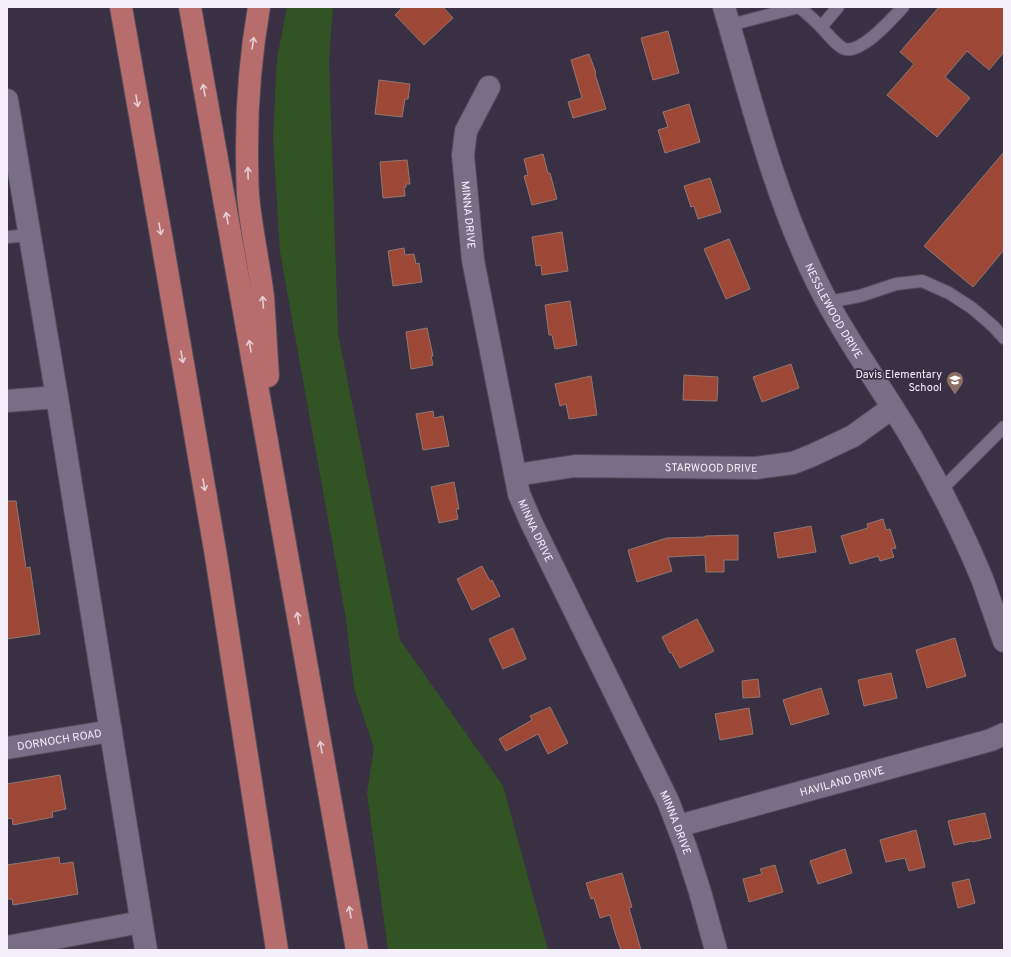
<svg xmlns="http://www.w3.org/2000/svg" width="1011" height="957" font-family="Overpass,sans-serif">
<style>
.green{fill:#325424}
.building{fill:#9d4837;stroke:#937770}
.lines{fill:none;stroke-linecap:round;stroke-linejoin:round}
.service-casing{stroke:#534c5c;stroke-width:14}
.minor-casing{stroke:#534c5c;stroke-width:24}
.tertiary-casing{stroke:#534c5c;stroke-width:24}
.motorway-casing{stroke:#534c5c;stroke-width:24}
.service{stroke:#786e85;stroke-width:12}
.minor{stroke:#786e85;stroke-width:22}
.tertiary{stroke:#786e85;stroke-width:22}
.motorway{stroke:#b66d6b;stroke-width:22}
.oneway{stroke:#e5ced8}
.labels{text-anchor:middle;stroke-width:3.5;stroke-linejoin:round;paint-order:stroke}
.street-label{font-size:11px;fill:#f5effc;stroke:#393044}
.poi-label{font-size:11px;fill:#f5effc;stroke:#393044;text-anchor:end}
</style>
<rect width="100%" height="100%" fill="#393044"/>
<path class="green" d="M287,7H333L329,59L338,334L400,640L503,786L548,950H388L367,793L374,748L354,688L346,619L280,252L273,137L277,59Z"/>
<g class="building">
<path d="M403,7H443L453,18L424,45L395,15Z"/>
<path d="M939,7H1004V52L989,70L967,51L945,77L970,98L937,137L887,95L914,64L900,52Z"/>
<path d="M668,31L679,73L653,80L641,38Z"/>
<path d="M589,54L596,73L595,74L606,109L573,118L568,102L582,98L571,60Z"/>
<path d="M379,80L410,84L408,99H405L402,117L375,114Z"/>
<path d="M689,104L700,142L665,153L658,130L668,127L663,112Z"/>
<path d="M1004,152V250L973,287L924,246Z"/>
<path d="M543,154L548,173H550L557,199L532,205L524,176L528,175L524,159Z"/>
<path d="M407,160L410,184H406V187H404L405,196L383,198L380,162Z"/>
<path d="M710,178L721,212L698,219L694,206L691,207L684,186Z"/>
<path d="M562,232L568,271L542,275L541,265L536,266L532,237Z"/>
<path d="M729,239L750,289L726,299L704,249Z"/>
<path d="M404,248L405,255L414,254L416,264L419,263L422,282L393,286L388,251Z"/>
<path d="M570,301L577,345L555,349L552,335H549L545,305Z"/>
<path d="M427,328L433,356H431L433,365L411,369L406,332Z"/>
<path d="M791,364L799,388L762,402L753,377Z"/>
<path d="M684,375L718,377L717,401L683,400Z"/>
<path d="M591,376L597,415L569,419L566,404L560,406L555,384Z"/>
<path d="M433,411L434,418L443,416L449,446L423,450L416,414Z"/>
<path d="M454,482L459,509H456L458,519L439,523L431,487Z"/>
<path d="M7,501H16L26,568L30,567L40,634L7,639Z"/>
<path d="M883,519L886,530L890,529L896,548L891,549L894,557L880,561L878,556L850,564L841,536L868,528L867,524Z"/>
<path d="M811,526L816,552L778,558L774,533Z"/>
<path d="M738,535V560H724V572H706L705,555L668,557L672,571L637,582L628,550L667,538L705,537V536Z"/>
<path d="M482,566L490,581L492,580L500,596L472,610L457,579Z"/>
<path d="M697,619L714,651L680,668L671,652L670,653L662,637Z"/>
<path d="M513,628L526,659L503,669L489,639Z"/>
<path d="M955,638L966,676L927,688L916,650Z"/>
<path d="M891,673L897,698L864,706L858,680Z"/>
<path d="M758,679L760,697L743,698L742,681Z"/>
<path d="M821,688L829,714L791,725L783,700Z"/>
<path d="M550,707L568,743L548,754L538,734L506,751L499,739L532,720L530,716Z"/>
<path d="M749,708L753,734L720,740L715,714Z"/>
<path d="M60,775L66,809L52,812L53,817L13,825L12,818L7,819V784Z"/>
<path d="M985,813L991,838L972,842V841L954,845L948,821Z"/>
<path d="M916,830L925,867L909,871L905,858L886,862L880,840Z"/>
<path d="M845,849L852,873L818,884L810,861Z"/>
<path d="M59,857L60,864L73,862L78,894L13,905L12,899H7V865Z"/>
<path d="M775,865L783,892L749,902L743,879L762,874L760,869Z"/>
<path d="M622,873L632,907L629,908L641,950H621L615,933L610,915L600,918L594,898L591,899L586,883Z"/>
<path d="M969,879L975,903L958,908L952,883Z"/>
</g>
<g class="lines">
<defs>
<g id="service">
<path d="M730,25L799,7C805,12 811,17 816,22C823,28 837,47 845,49C862,53 892,19 903,7"/>
<path d="M821,27L838,7"/>
<path d="M7,237L30,235"/>
<path d="M828,302L860,296L896,284L922,281L949,293L972,308L993,326L1004,338"/>
<path d="M940,491L1004,427"/>
</g>
<g id="minor">
<path id="s1" d="M724,7C751,99 774,195 817,282C844,337 880,385 911,437C938,483 963,532 983,581C990,601 997,621 1004,641"/>
<path id="s2" d="M489,87L466,131L463,155L473,260L519,494L531,522L668,801L686,848L700,892L716,950"/>
<path d="M7,401L57,397"/>
<path id="s3" d="M516,475L575,466L756,468L793,463L813,455L853,436L892,408"/>
<path id="s4" d="M7,748L111,731"/>
<path id="s5" d="M678,826L991,740L1004,734"/>
<path d="M7,947L141,922"/>
</g>
<path id="tertiary" d="M7,100L57,397L146,950"/>
<g id="motorway">
<path d="M121,7L163,247L216,556L277,950"/>
<path d="M190,7L357,950"/>
<path d="M259,7C251,53 247,99 247,146C247,162 247,178 248,195C251,229 259,263 263,297C265,323 266,349 268,376"/>
</g>
</defs>
<use href="#service" class="service-casing"/>
<use href="#minor" class="minor-casing"/>
<use href="#tertiary" class="tertiary-casing"/>
<use href="#motorway" class="motorway-casing"/>
<use href="#service" class="service"/>
<use href="#minor" class="minor"/>
<use href="#tertiary" class="tertiary"/>
<use href="#motorway" class="motorway"/>
</g>
<defs><path id="oneway-shaft" d="M-6 0H5M1.5-3L5.5 0L1.5 3" fill="none" stroke-width="1.6" stroke-linecap="round" stroke-linejoin="round"/></defs>
<g class="oneway">
<use href="#oneway-shaft" transform="translate(253 43) rotate(-81)"/>
<use href="#oneway-shaft" transform="translate(204 90) rotate(-100)"/>
<use href="#oneway-shaft" transform="translate(137 101) rotate(80)"/>
<use href="#oneway-shaft" transform="translate(248 173) rotate(-92)"/>
<use href="#oneway-shaft" transform="translate(227 218) rotate(-100)"/>
<use href="#oneway-shaft" transform="translate(160 229) rotate(80)"/>
<use href="#oneway-shaft" transform="translate(263 302) rotate(-94)"/>
<use href="#oneway-shaft" transform="translate(250 346) rotate(-100)"/>
<use href="#oneway-shaft" transform="translate(182 357) rotate(80)"/>
<use href="#oneway-shaft" transform="translate(204 485) rotate(80)"/>
<use href="#oneway-shaft" transform="translate(298 618) rotate(-100)"/>
<use href="#oneway-shaft" transform="translate(321 747) rotate(-100)"/>
<use href="#oneway-shaft" transform="translate(350 912) rotate(-100)"/>
</g>
<defs>
<symbol id="school-pin" viewBox="-11 -11 22 30"><path d="M0 17L-7.5 6A9.5 9.5 0 1 1 7.5 6Z" fill="#8d6e63" stroke="#393044"/><path d="M0-5L7-2L0 1L-7-2ZM-4 1L0 2.5L4 1V4Q0 6-4 4Z" fill="#fff"/></symbol>
</defs>
<g fill-rule="evenodd">
<use href="#school-pin" x="945" y="370" width="20" height="27"/>
</g>
<g class="labels">
<g class="street-label">
<text dy="4" stroke="none"><textPath href="#s2" startOffset="134">MINNA DRIVE</textPath></text>
<text dy="4" stroke="none"><textPath href="#s1" startOffset="324">NESSLEWOOD DRIVE</textPath></text>
<text dy="4" stroke="none"><textPath href="#s3" startOffset="196">STARWOOD DRIVE</textPath></text>
<text dy="4" stroke="none"><textPath href="#s2" startOffset="458">MINNA DRIVE</textPath></text>
<text dy="4" stroke="none"><textPath href="#s4" startOffset="53">DORNOCH ROAD</textPath></text>
<text dy="4" stroke="none"><textPath href="#s5" startOffset="170">HAVILAND DRIVE</textPath></text>
<text dy="4" stroke="none"><textPath href="#s2" startOffset="782">MINNA DRIVE</textPath></text>
</g>
<g class="poi-label">
<text x="942" y="378">Davis Elementary<tspan x="942" dy="13">School</tspan></text>
</g>
</g>
<rect width="1011" height="957" fill="none" stroke="#f5effc" stroke-width="16"/>
</svg>
